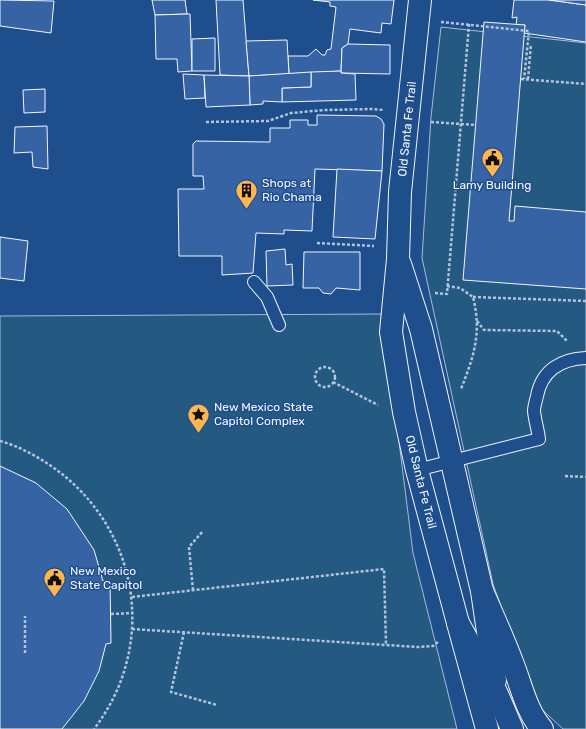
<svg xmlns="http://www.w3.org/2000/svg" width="586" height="729" font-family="Rubik,sans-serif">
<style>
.green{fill:#245a82;stroke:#a8bbd7}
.building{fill:#3563a3;stroke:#f2f6ff}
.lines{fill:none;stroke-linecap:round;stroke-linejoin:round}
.service-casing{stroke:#f2f6ff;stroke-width:14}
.tertiary-casing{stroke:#f2f6ff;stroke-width:24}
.secondary-casing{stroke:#f2f6ff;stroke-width:24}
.path{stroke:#b3c4dc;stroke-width:2.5;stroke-dasharray:3 2;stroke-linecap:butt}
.service{stroke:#1f4e8c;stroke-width:12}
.tertiary{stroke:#1f4e8c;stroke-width:22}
.secondary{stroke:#1f4e8c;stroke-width:22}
.labels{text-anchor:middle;stroke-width:3;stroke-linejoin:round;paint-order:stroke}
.street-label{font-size:12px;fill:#f2f6ff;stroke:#1f4e8c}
.poi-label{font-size:12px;fill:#f2f6ff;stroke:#1f4e8c;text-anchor:start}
</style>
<rect width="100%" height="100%" fill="#1f4e8c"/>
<g class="green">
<path d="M441,27L586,43V729H563L536,704L493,584L422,258L431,117Z"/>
<path d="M383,314L413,553L457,729H0V316Z"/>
</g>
<g class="building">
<path d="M0,0L54,1L51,33L0,26Z"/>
<path d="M152,0H185L187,14L155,15Z"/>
<path d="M216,0H243L249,76L220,75Z"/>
<path d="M313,0H394L391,24L382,23L381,33L350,29L348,44L342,48L341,71L289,74L288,56H308L316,49L322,55H325L327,50L331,49L336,7L330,6V2Z"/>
<path d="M514,0H549L586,5V42L524,33L525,25H516L517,17L512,18Z"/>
<path d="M549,0H586V5Z"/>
<path d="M187,14H190L192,71L178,72L177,59H156L155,15Z"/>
<path d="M484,22L525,25L509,221H514L515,206L586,212V289L463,280Z"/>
<path d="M215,38V71H192V39Z"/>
<path d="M287,40L289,74L249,76L246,41Z"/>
<path d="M348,44L390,45V74L341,73L342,48Z"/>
<path d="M341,71V73L355,74L356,100L282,102V88L311,87V72Z"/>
<path d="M311,72V87L282,88V102L263,101V104L250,105L249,76Z"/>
<path d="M183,74L204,75L205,98L185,99Z"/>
<path d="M204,75L249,76L250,105L206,107Z"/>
<path d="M45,89V112L24,113L23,90Z"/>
<path d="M317,115L376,116L381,119L384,124L382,171L315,169L312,231L284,230V234L256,233L253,273L222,275V256H179L178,189H204L203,176H193V144L196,141L270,142V128H290V120H308V125H317Z"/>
<path d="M47,126L48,169L33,167L32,152L14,153L15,127Z"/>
<path d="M337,169L382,171L375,239L333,237Z"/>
<path d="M0,237L28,241L24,281L0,278Z"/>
<path d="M285,249L286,265L292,264L293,285L267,286L266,251Z"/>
<path d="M304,252H360V290L336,288L331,294L323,293L319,288H303Z"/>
<path d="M0,466L36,483L67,509L94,550L103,581H110L111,643L106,644L99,671L84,701L62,729H0Z"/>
</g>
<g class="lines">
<defs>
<g id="service">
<path d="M254,282L267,297L279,325"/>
<path d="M417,470L539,439C538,430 535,421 534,411C534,406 536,401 537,396C542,370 561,359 586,358"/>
</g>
<g id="tertiary">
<path d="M420,0L400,192L398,259L391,332L404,412L417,470L458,623L497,694L512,729"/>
<path d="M400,264L421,329L482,591L495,680"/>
</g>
<g id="secondary">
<path d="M482,591C492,614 503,638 512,662C521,684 526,711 542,729"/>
<path d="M458,623L487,729"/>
</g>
</defs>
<use href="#service" class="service-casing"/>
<use href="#tertiary" class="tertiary-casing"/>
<use href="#secondary" class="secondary-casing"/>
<g class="path">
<path d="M441,22L529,31L524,79"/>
<path d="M521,79L586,84"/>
<path d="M528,79L531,44"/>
<path d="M206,122L268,121L291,113L325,110L372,109L384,110"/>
<path d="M431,122L476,125"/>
<path d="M317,243L374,246"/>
<path d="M447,286L460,288L473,297C482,333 474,356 461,389"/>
<path d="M435,293L447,294L469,24"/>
<path d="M473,297L586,301"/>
<path d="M477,321L484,330L557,331L567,341"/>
<circle cx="325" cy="377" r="10"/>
<path d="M333,382L378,405"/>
<path d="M0,441C22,447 44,460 62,474C141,537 156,648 94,729"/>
<path d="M565,476L586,477"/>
<path d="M193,590L189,547L203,531"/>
<path d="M132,597L384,569L386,644"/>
<path d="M111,614L133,613"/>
<path d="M132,629L418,647L433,646L438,642"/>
<path d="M184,632L171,692L217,705"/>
<path d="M25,653V616"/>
</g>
<use href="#service" class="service"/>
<use href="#tertiary" class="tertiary"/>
<use href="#secondary" class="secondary"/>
</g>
<defs>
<symbol id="civic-pin" viewBox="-11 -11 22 30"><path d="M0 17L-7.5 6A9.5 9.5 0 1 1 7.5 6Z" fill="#ffb74d" stroke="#1f4e8c"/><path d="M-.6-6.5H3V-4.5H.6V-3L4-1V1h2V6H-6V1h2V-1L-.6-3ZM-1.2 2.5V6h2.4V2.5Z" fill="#111"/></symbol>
<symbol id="building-pin" viewBox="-11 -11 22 30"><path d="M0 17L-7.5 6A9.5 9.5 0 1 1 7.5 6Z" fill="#ffb74d" stroke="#1f4e8c"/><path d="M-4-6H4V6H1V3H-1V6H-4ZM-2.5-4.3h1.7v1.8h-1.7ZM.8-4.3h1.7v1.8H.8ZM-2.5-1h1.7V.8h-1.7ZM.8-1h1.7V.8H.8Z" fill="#111"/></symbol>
<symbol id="sight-pin" viewBox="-11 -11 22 30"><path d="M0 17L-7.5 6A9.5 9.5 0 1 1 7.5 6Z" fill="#ffb74d" stroke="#1f4e8c"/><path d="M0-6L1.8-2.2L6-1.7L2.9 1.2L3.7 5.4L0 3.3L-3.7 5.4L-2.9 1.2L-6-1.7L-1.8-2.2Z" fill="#111"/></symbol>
</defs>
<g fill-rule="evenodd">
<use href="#civic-pin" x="480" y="146" width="25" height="34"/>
<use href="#building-pin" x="234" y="178" width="25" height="34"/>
<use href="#sight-pin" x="186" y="402" width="25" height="34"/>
<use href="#civic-pin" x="42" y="566" width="25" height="34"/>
</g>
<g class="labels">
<g class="street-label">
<text transform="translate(407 129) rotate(-84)" y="4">Old Santa Fe Trail</text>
<text transform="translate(421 482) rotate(76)" y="4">Old Santa Fe Trail</text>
</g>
<g class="poi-label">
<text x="262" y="187">Shops at<tspan x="262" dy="14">Rio Chama</tspan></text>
<text x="492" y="189" text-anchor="middle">Lamy Building</text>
<text x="214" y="411">New Mexico State<tspan x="214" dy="14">Capitol Complex</tspan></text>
<text x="70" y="575">New Mexico<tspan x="70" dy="14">State Capitol</tspan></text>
</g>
</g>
</svg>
